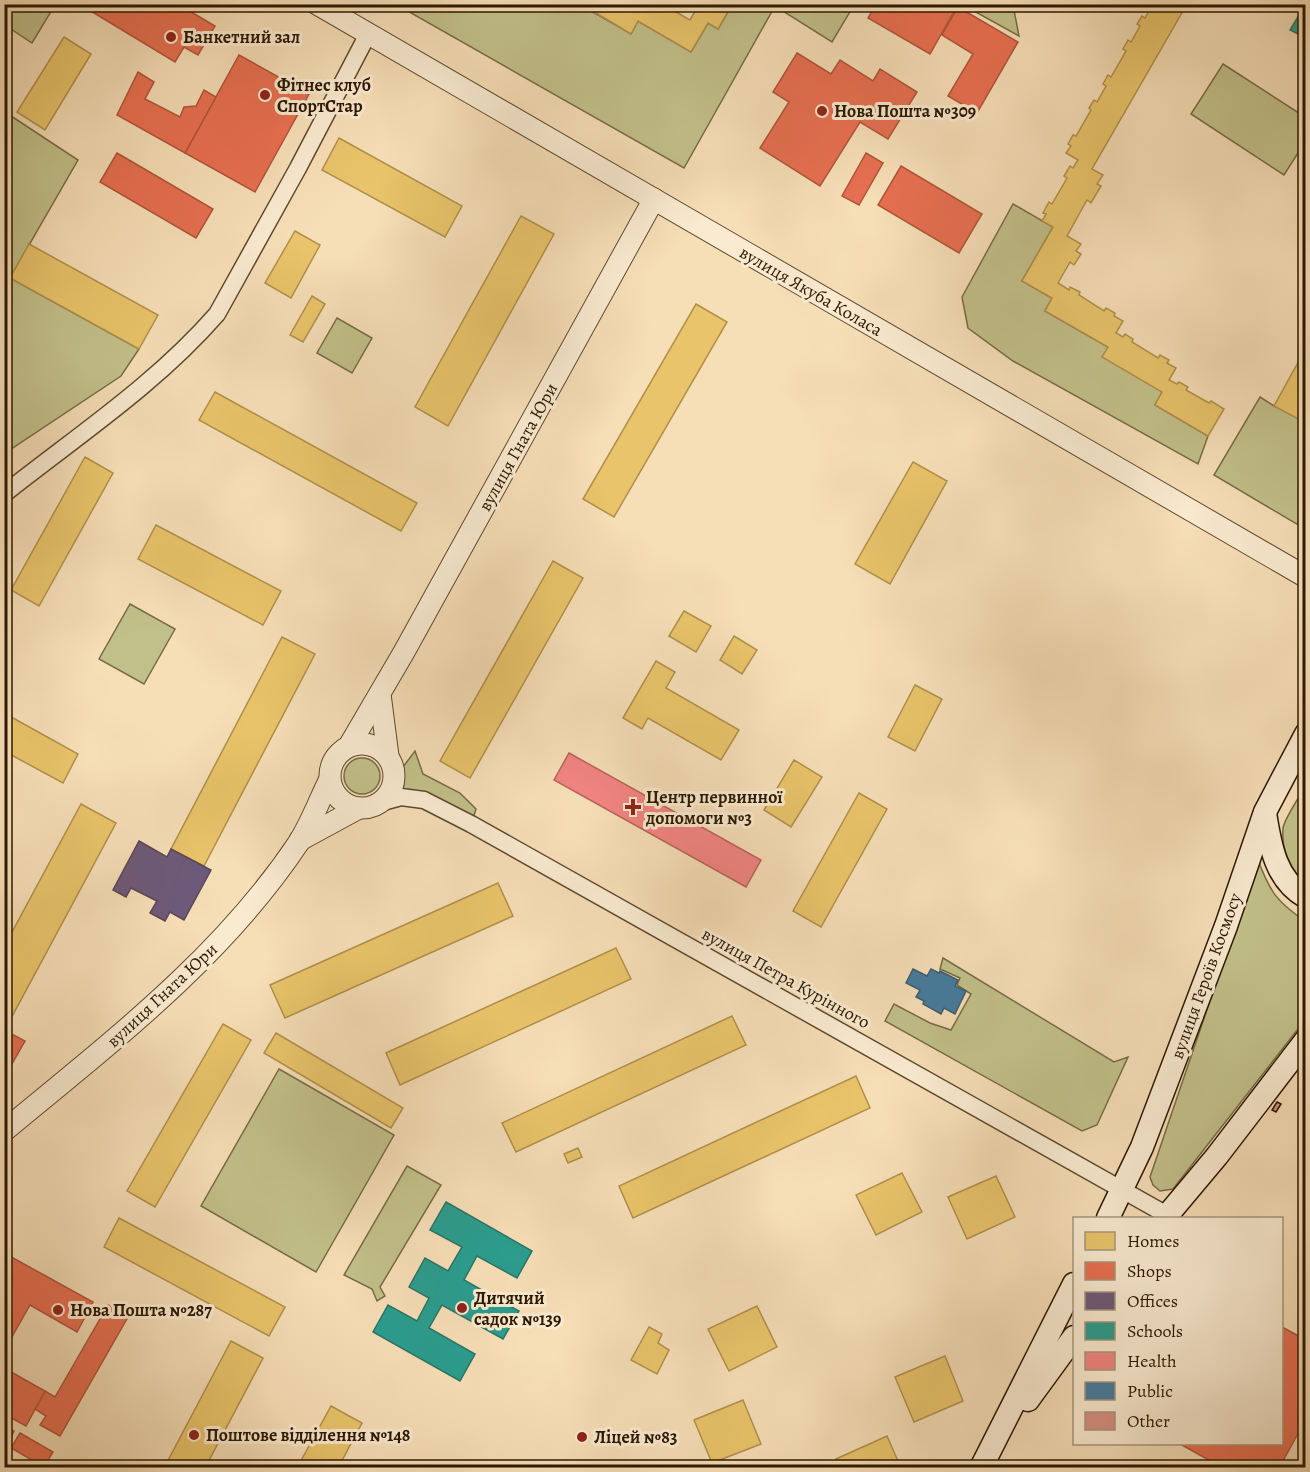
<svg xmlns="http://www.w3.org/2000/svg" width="1310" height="1472" font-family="Alegreya,serif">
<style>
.green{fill:#c2c08a;stroke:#776c45;stroke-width:1.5}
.homes{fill:#e9c46a;stroke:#b0904a;stroke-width:1.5}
.shops{fill:#e76f51;stroke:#af5539;stroke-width:1.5}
.offices{fill:#6d597a;stroke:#5a4655;stroke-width:1.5}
.schools{fill:#2a9d8f;stroke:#2b7564;stroke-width:1.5}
.health{fill:#f28482;stroke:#b7645b;stroke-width:1.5}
.public{fill:#457b9d;stroke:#3e5d6e;stroke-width:1.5}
.building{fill:#d58e82;stroke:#2c1800;stroke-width:1.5}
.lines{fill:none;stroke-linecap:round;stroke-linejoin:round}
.minor-casing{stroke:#5e4a2e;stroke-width:19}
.tertiary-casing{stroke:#5e4a2e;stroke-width:23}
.secondary-casing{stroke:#2c1800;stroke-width:25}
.minor{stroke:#f9ead0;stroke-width:16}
.tertiary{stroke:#f9ead0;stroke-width:21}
.secondary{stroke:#f9ead0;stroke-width:22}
.poi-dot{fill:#8f2418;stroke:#f9ead0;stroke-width:2}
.labels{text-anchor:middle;stroke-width:6;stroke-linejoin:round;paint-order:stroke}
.poi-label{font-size:18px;font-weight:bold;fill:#2c1800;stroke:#f9ead0;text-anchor:start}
.street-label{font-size:18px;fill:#2c1800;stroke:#f9ead0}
</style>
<rect width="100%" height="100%" fill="#f6deb7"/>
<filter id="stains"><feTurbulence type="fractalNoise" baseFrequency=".00333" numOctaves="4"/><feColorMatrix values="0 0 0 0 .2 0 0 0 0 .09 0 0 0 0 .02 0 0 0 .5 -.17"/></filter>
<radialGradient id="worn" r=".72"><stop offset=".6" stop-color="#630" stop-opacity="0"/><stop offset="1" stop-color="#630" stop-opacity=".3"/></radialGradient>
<g class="green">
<path d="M557,4L563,8L565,5H581L631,34L638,21L691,52L708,23L718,29L732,5H854L832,42L775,6L684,168L397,5Z"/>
<path d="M4,5L5,4L55,5L32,43L5,25Z"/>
<path d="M963,5H1013L1019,36Z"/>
<path d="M1223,64L1305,117V142L1284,175L1191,114Z"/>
<path d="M5,112L78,160L10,278L139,349L121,376L5,453Z"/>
<path d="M1013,204L1053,227L1022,281L1052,298L1045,311L1108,347L1162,392L1155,405L1208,436L1198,464L1013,361L968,328L962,297Z"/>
<path d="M337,318L372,338L352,373L317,353Z"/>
<path d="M1260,397L1274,406L1305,418V529L1214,475Z"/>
<path d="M130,604L175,629L144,684L99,659Z"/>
<path d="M415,751L423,774L460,793L476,809L472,822L390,796L397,775Z"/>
<circle cx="362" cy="776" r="18"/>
<path d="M1305,786V883C1290,871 1281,847 1283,828C1285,817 1300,797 1305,786Z"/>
<path d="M1258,860C1270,892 1277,902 1305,921V1020L1173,1189L1160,1191L1153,1185L1150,1177Z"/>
<path d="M943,958L1114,1062L1128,1057L1097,1125L1082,1131L885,1021L894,1004L930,1023L951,1030L971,994L957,985L960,978L940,969Z"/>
<path d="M279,1069L394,1135L316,1272L201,1206Z"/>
<path d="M407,1166L441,1185L380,1287L385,1296L377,1301L372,1289L344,1275Z"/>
</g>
<g class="homes">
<path d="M581,4H639L644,8L646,4H669L667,7L690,20L697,8L693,6L695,4H732L718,29L708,23L691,52L638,21L631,34Z"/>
<path d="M1153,4H1187L1092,169L1103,175L1097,184L1101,186L1091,203L1087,200L1067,236L1081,244L1076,251L1081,254L1074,265L1070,262L1058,283L1069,290L1070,287L1080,292L1079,295L1104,311L1106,308L1115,313L1114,316L1123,321L1116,333L1123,337L1125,334L1133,339L1132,342L1158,358L1160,355L1169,360L1167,363L1176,368L1169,380L1177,384L1179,382L1188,387L1186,390L1209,403L1211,401L1224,409L1208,436L1155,405L1162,392L1102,357L1108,347L1045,311L1052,298L1022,281L1053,227L1042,221L1046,214L1043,213L1049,202L1052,204L1067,178L1064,176L1070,166L1073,168L1078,160L1066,153L1071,146L1068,144L1073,135L1076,136L1091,110L1089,108L1094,100L1097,102L1106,86L1103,84L1108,75L1111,77L1126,51L1123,49L1128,40L1131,42L1140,26L1137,24L1142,16L1145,18Z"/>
<path d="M64,37L91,54L45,130L17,112Z"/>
<path d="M339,138L462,206L445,237L322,170Z"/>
<path d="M521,216L554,234L448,426L415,407Z"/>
<path d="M295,231L320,245L291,298L265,283Z"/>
<path d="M29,244L158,315L139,349L10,278Z"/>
<path d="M312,296L325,304L303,342L290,335Z"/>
<path d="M696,304L727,322L614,517L583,499Z"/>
<path d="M1306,348V418L1304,422L1274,406Z"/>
<path d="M215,392L417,503L401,531L199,420Z"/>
<path d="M85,457L113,473L39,606L11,590Z"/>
<path d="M913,462L947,481L890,584L855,564Z"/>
<path d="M156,525L281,591L263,625L138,559Z"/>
<path d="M553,561L583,578L470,778L440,761Z"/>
<path d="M684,611L711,626L696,652L669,636Z"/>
<path d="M734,636L757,650L742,674L720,660Z"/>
<path d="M282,637L315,654L204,866L171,849Z"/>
<path d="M656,661L675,672L666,688L739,730L721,760L648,718L642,729L623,718Z"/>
<path d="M915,685L942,699L915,751L888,737Z"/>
<path d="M4,713L78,754L63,783L4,751Z"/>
<path d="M794,760L822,777L791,827L764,810Z"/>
<path d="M859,793L887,809L821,927L793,911Z"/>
<path d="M81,804L116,823L8,1024L4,1022V947Z"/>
<path d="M498,883L513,916L285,1018L270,985Z"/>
<path d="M616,948L631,979L400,1085L386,1053Z"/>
<path d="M732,1016L746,1045L516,1152L502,1123Z"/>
<path d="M223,1024L251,1040L155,1207L127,1191Z"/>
<path d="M276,1033L403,1108L391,1128L264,1053Z"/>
<path d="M856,1076L870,1108L633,1218L619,1186Z"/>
<path d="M578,1148L582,1157L568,1163L564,1154Z"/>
<path d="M902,1173L922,1212L876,1235L856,1195Z"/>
<path d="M996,1176L1015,1217L967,1239L948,1197Z"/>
<path d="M119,1218L285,1307L269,1336L104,1247Z"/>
<path d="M757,1306L777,1347L729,1371L708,1329Z"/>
<path d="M649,1327L662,1334L658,1343L669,1350L657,1374L631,1360Z"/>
<path d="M231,1341L263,1358L205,1468H164Z"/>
<path d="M945,1356L963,1401L914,1422L895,1377Z"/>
<path d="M743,1400L761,1444L712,1463L694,1420Z"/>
<path d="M331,1406L362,1423L338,1468H297Z"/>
<path d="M887,1436L901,1468H840L836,1459Z"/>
</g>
<g class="shops">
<path d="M79,4H178L215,26L198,55L184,47L175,62Z"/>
<path d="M876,4H949L956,8L930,54L868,18Z"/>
<path d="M958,7L1018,42L977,113L948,96L973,54L942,35Z"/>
<path d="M797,53L831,74L840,60L873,81L880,69L917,92L888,139L860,122L820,186L760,148L789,102L773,92Z"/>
<path d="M239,55L309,94L255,192L185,153Z"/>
<path d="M138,72L154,82L145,99L180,117L184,107L196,106L204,90L216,97L185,153L117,115Z"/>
<path d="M117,153L213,209L196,238L100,182Z"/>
<path d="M866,153L883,163L859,205L842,196Z"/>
<path d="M901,166L982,214L959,253L878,205Z"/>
<path d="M4,1030L25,1041L4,1078Z"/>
<path d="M4,1253L93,1302L77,1332L30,1305L4,1351Z"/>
<path d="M108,1305L128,1317L60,1436L40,1425L46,1416L35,1409L45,1391L55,1397Z"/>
<path d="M1282,1327L1306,1340V1419L1279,1468H1223L1180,1444H1282Z"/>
<path d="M4,1368L45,1391L26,1426L4,1414Z"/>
<path d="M4,1426L14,1431L6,1448L4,1447Z"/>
<path d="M20,1433L53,1452L44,1467L11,1448Z"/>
</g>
<path class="offices" d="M139,841L167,857L171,849L211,870L184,920L170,912L165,921L150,913L157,901L131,888L126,897L113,890Z"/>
<g class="schools">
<path d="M1299,15L1306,19V38L1290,30Z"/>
<path d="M446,1202L532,1251L517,1278L477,1256L464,1280L519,1311L503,1339L442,1305L429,1328L475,1354L460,1381L373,1332L388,1305L417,1321L429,1298L409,1287L425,1258L448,1271L462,1247L430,1230Z"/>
</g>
<path class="health" d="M569,753L761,860L746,887L554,780Z"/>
<path class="public" d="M913,969L927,976L931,969L939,973L940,971L958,980L955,986L966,991L955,1014L944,1008L941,1014L923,1004L924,1001L916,997L920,990L906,983Z"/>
<path class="building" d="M1277,1102L1281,1104L1276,1112L1272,1110Z"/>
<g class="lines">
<defs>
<g id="minor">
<path d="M4,494C77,436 155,385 217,314L298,168L368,34"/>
<path d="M379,803L401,797L424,800L471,824L1167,1215"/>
</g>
<g id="tertiary">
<path d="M317,4L1306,577"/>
<path d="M380,694L388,756"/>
<circle cx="362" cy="776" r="32"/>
<path d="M349,746L404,652L654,199"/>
<path d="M300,840L359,808"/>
<path d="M4,1131C110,1043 222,958 299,842C311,823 319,801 329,781"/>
</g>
<g id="secondary">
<path d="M1265,813C1270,844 1275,880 1306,897"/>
<path d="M1108,1218L1142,1147L1226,926L1265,812L1306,734"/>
<path d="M1165,1218L1217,1156L1306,1040"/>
<path d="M1028,1400L1074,1337"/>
<path d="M981,1468L1074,1284"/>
</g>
</defs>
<use href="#minor" class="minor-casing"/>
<use href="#tertiary" class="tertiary-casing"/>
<use href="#secondary" class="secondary-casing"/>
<use href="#minor" class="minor"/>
<use href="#tertiary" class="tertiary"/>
<use href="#secondary" class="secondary"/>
</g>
<g class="poi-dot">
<circle cx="171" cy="37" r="6"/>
<circle cx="265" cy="95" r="6"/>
<circle cx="822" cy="111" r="6"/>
<path d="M630 798h6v6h6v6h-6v6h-6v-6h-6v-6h6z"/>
<circle cx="462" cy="1308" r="6"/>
<circle cx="58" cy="1310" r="6"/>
<circle cx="194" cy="1435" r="6"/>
<circle cx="582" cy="1437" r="6"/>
</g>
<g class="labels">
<g class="poi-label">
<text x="183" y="43">Банкетний зал</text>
<text x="277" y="91">Фітнес клуб<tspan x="277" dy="21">СпортСтар</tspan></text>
<text x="834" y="117">Нова Пошта №309</text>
<text x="646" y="803">Центр первинної<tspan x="646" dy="21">допомоги №3</tspan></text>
<text x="474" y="1304">Дитячий<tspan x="474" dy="21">садок №139</tspan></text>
<text x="70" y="1316">Нова Пошта №287</text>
<text x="206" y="1441">Поштове відділення №148</text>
<text x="594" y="1443">Ліцей №83</text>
</g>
<g class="street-label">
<text transform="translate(811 291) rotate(30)" y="6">вулиця Якуба Коласа</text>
<text transform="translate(518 447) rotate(-61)" y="6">вулиця Гната Юри</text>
<text transform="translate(1206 976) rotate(-70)" y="6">вулиця Героїв Космосу</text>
<text transform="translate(786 978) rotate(29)" y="6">вулиця Петра Курінного</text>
<text transform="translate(162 995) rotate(-43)" y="6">вулиця Гната Юри</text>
</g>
</g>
<rect width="1310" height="1472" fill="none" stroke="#f6deb7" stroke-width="24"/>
<rect x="6" y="6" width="1298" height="1460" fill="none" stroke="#2c1800" stroke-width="3"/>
<rect x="12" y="12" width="1286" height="1448" fill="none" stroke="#2c1800" stroke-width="1.5"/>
<rect x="1073" y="1217" width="210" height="228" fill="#f9ead0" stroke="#a7967d" stroke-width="1.5"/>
<rect x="1085" y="1232" width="30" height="18" fill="#e9c46a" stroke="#a7967d" stroke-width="1.5"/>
<text x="1127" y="1247" font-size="18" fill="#2c1800">Homes</text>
<rect x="1085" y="1262" width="30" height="18" fill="#e76f51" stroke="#a7967d" stroke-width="1.5"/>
<text x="1127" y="1277" font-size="18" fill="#2c1800">Shops</text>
<rect x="1085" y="1292" width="30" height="18" fill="#6d597a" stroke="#a7967d" stroke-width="1.5"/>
<text x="1127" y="1307" font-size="18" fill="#2c1800">Offices</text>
<rect x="1085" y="1322" width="30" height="18" fill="#2a9d8f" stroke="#a7967d" stroke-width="1.5"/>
<text x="1127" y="1337" font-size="18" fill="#2c1800">Schools</text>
<rect x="1085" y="1352" width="30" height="18" fill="#f28482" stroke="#a7967d" stroke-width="1.5"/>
<text x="1127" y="1367" font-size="18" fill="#2c1800">Health</text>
<rect x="1085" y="1382" width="30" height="18" fill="#457b9d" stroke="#a7967d" stroke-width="1.5"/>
<text x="1127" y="1397" font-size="18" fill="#2c1800">Public</text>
<rect x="1085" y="1412" width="30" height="18" fill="#d58e82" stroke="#a7967d" stroke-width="1.5"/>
<text x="1127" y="1427" font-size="18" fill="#2c1800">Other</text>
<rect width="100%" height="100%" filter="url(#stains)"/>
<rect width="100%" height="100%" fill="url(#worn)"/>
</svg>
